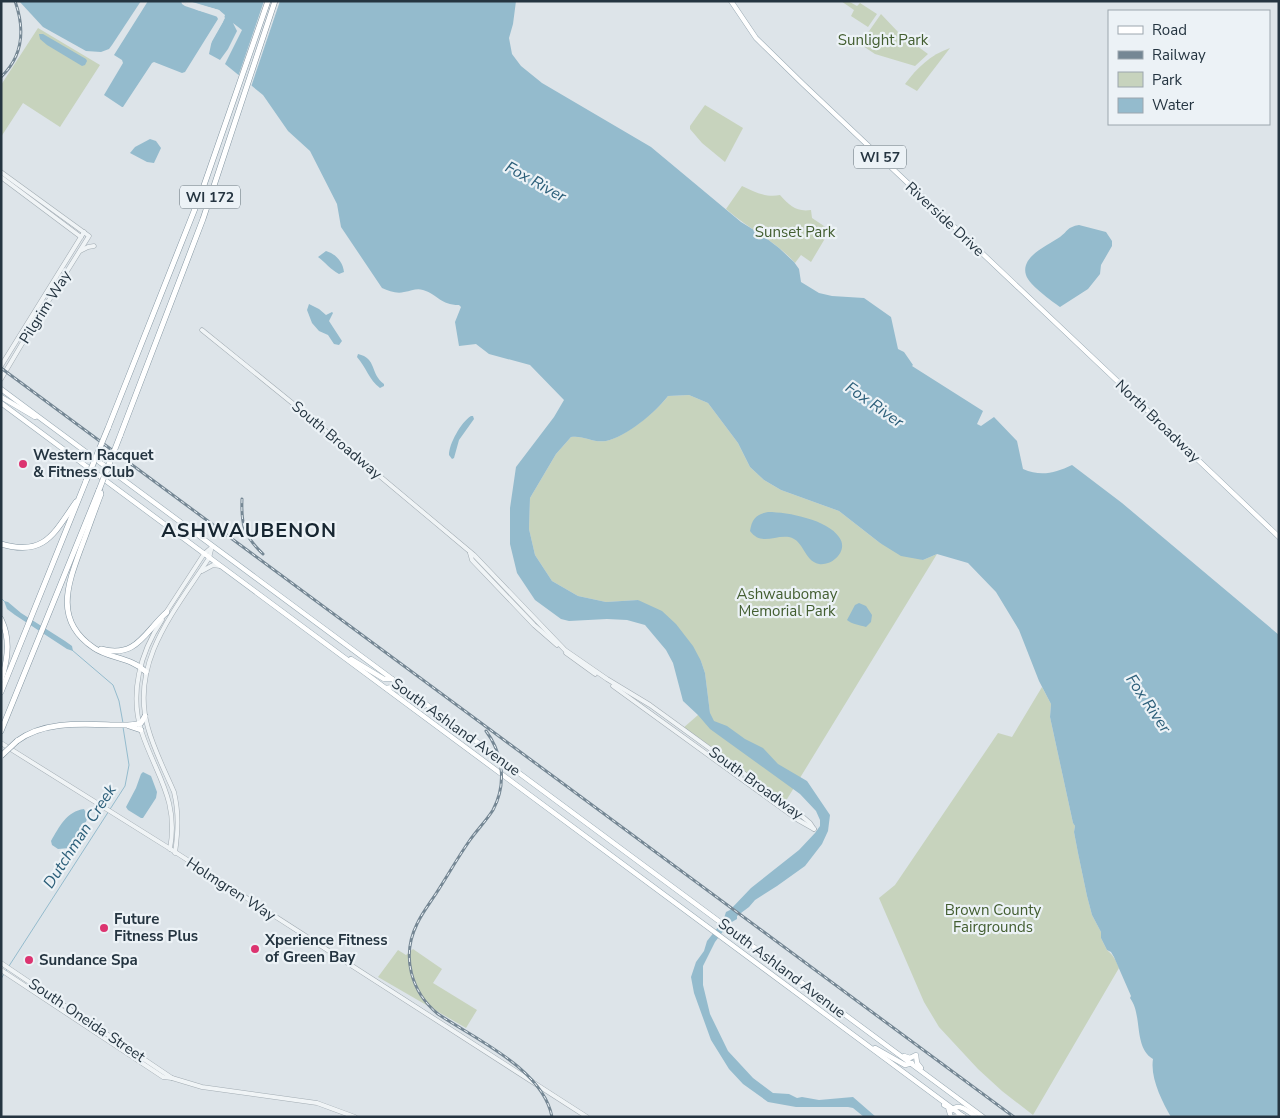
<svg xmlns="http://www.w3.org/2000/svg" width="1280" height="1118" font-family="'Nunito Sans',sans-serif">
<style>
.green{fill:#c7d3bd}
.water{fill:#94bbcd}
.pier{fill:#dde4e9}
.lines{fill:none;stroke-linecap:round;stroke-linejoin:round}
.stream{stroke:#94bbcd;stroke-width:1}
.minor-casing{stroke:#a2acb3;stroke-width:5}
.major-casing{stroke:#9babb5;stroke-width:5.5}
.highway-casing{stroke:#8395a1;stroke-width:6}
.minor{stroke:#f0f4f6;stroke-width:4}
.major{stroke:#fff;stroke-width:4.5}
.highway{stroke:#fff;stroke-width:5}
.rail-casing{stroke:#758794;stroke-width:3}
.rail{stroke:#ecf2f6;stroke-width:1;stroke-dasharray:4;stroke-linecap:butt}
.highway-bridge-casing{stroke:#8395a1;stroke-width:6;stroke-linecap:butt}
.highway-bridge{stroke:#fff;stroke-width:5}
.poi-dot{fill:#dc3470;stroke:#ecf2f6;stroke-width:2}
.labels{text-anchor:middle;stroke-width:4.5;stroke-linejoin:round;paint-order:stroke}
.shield{fill:#ecf2f6;stroke:#616e77;stroke-width:1}
.shield-label{font-size:14px;font-weight:bold;fill:#253541}
.park-label{font-size:15px;fill:#435e31;stroke:#ecf2f6}
.street-label{font-size:15px;fill:#253541;stroke:#ecf2f6}
.poi-label{font-size:15px;font-weight:bold;fill:#253541;stroke:#ecf2f6;text-anchor:start}
.water-label{font-size:16px;font-style:italic;fill:#2b5e79;stroke:#ecf2f6}
.district-label{font-size:20px;font-weight:bold;letter-spacing:1px;fill:#172631;stroke:#ecf2f6}
</style>
<rect width="100%" height="100%" fill="#dde4e9"/>
<g class="green">
<path d="M841,1H848L857,6L860,3L877,14L868,27L851,16L854,10Z"/>
<path d="M881,14L898,32L928,54L915,66L875,54L860,44Z"/>
<path d="M38,28L100,65L60,127L23,103L1,137V85Z"/>
<path d="M950,48L917,91L905,84C917,68 930,55 950,48Z"/>
<path d="M705,105L743,128L725,162L702,143L690,129V126Z"/>
<path d="M742,186C754,192 767,198 780,195C790,206 796,212 811,210L812,218L830,230L811,262L801,255L795,263C776,241 748,229 726,209Z"/>
<path d="M689,395L708,403L738,443L750,467L764,480L781,490L839,511L880,543L923,560L937,554L784,804L682,729L698,715L710,713L705,673L701,661L638,600L606,602L578,596L552,581L535,555L529,529L530,498L556,454L571,437C583,435 593,443 606,441C625,437 657,411 668,396Z"/>
<path d="M1042,687L1051,704L1050,717L1073,823L1075,826L1074,832L1078,853L1087,896L1092,915L1101,932V938L1107,950C1113,955 1116,960 1119,968L1033,1115L1002,1091L978,1069L939,1027L924,1002L879,898L895,885L998,733L1012,737Z"/>
<path d="M413,949L442,969L433,983L477,1010L466,1028L378,977L398,950L406,955Z"/>
</g>
<g class="water">
<path d="M19,1H141L112,45L109,49L101,52L86,51L43,27Z"/>
<path d="M148,1H181L197,10L216,15L218,19L185,72L182,73L154,62L152,63L123,107H122L104,95L123,63L122,60L114,55Z"/>
<path d="M189,1H516L513,24L509,38L512,54L521,66L542,83L651,147L741,222L762,235L779,248L794,262L799,269L801,282L819,293L832,296L864,298L891,317L898,349L904,352L913,365L912,366L983,411L977,424L981,426L994,417L1017,441L1023,469C1041,477 1055,473 1072,465L1122,503L1279,635V1117H1171C1162,1101 1150,1078 1153,1059C1133,1047 1143,1015 1130,998L1131,996L1114,957L1111,952L1107,950L1101,938V932L1092,915L1087,896L1078,853L1074,832L1075,826L1073,823L1050,717L1051,704L1039,681L1019,630L996,592L968,563L937,554L923,560L901,556L880,543L839,511L781,490L764,480L750,467L738,443L708,403L689,395L668,396C656,412 626,437 606,441C593,443 583,435 571,437L556,454L530,498L529,529L535,555L552,581L578,596L606,602L638,600L662,611L676,624L693,646L701,661L705,673L710,713L714,721L727,726L745,739L763,748L778,764L807,781L830,815L828,831L822,844L805,866L777,886L755,900L749,907L737,916V919L730,923L724,930L715,942L703,966V985L710,1014L728,1051L753,1078L773,1093L789,1094L797,1098L802,1097L819,1100L853,1097L876,1117H864L853,1108L848,1107H796L768,1102L743,1084L729,1069L711,1040L694,993L691,977L696,962L704,951L707,941L723,921L726,912L730,910L751,888L799,850L815,833L820,826V820L816,811L800,794L710,729L698,715L683,701L673,663L666,650L645,625L627,620L607,619L569,621L561,619L535,600L517,573L510,544V508L516,467L554,417L564,400L530,365L489,354L476,344L459,346L455,322L461,307L459,305C440,305 439,295 423,290C416,288 412,291 404,292C397,294 389,291 382,288L341,227L337,204L310,151L288,131L263,95L225,64L242,30L233,23L237,31L228,49L220,60L209,54L212,40L225,18L219,10Z"/>
<path d="M39,34H43L86,59L87,61L85,65L82,66L47,45L40,39Z"/>
<path d="M150,139L156,141L161,148L154,163L147,162L130,153L135,147Z"/>
<path d="M1079,225L1106,232L1112,241V246L1101,265L1100,274L1088,289L1060,307C1052,301 1029,285 1026,275C1020,256 1049,245 1060,237C1068,231 1067,227 1079,225Z"/>
<path d="M326,251C336,254 343,262 344,272L339,274C331,270 325,262 318,257Z"/>
<path d="M309,304L319,309L326,315L332,312L333,313L329,321L342,341L339,345L334,344L328,335L319,331L312,323L307,310Z"/>
<path d="M358,354C377,358 370,374 384,384V386L380,388C369,380 366,367 357,357Z"/>
<path d="M471,416H473L474,419L459,440L454,458L452,459L449,455C449,444 461,422 471,416Z"/>
<path d="M768,512C788,512 828,520 839,537C849,550 833,566 819,564C804,561 804,540 789,537C774,535 761,546 750,531C752,518 757,514 768,512Z"/>
<path d="M4,601L8,602L21,613L65,641L72,646L73,651L67,649L15,615L7,609Z"/>
<path d="M859,603L866,606L872,615L871,622L866,627C860,625 851,624 847,620L855,605Z"/>
<path d="M143,772L151,776L157,792L156,798L143,818H141L128,810L126,807L136,788L141,774Z"/>
<path d="M84,809L88,817L84,826L69,848L58,849L52,845L51,841C59,827 67,811 84,809Z"/>
</g>
<g class="pier">
<path d="M181,1L191,6L217,13L221,16L220,23L223,18L220,13L188,4L186,1L219,10L225,15L223,22L210,45L208,43L210,39L219,24L207,43L205,41L218,22V17L185,6L182,4Z"/>
<path d="M264,1H280L251,87L238,77Z"/>
</g>
<g class="lines">
<g class="stream">
<path d="M1,598L4,601"/>
<path d="M72,650L113,685L119,701L123,723"/>
<path d="M9,966L125,786L129,765L123,727"/>
<path d="M1,979L7,969"/>
</g>
<defs>
<g id="minor">
<path d="M1,172L89,236L26,337L1,379"/>
<path d="M1,177L81,237"/>
<path d="M80,251L88,247L94,246"/>
<path d="M202,330L296,406L474,555L565,650L607,679L650,705L797,812L810,823L814,829"/>
<path d="M1,366L84,232"/>
<path d="M470,553L472,560L534,625L557,645"/>
<path d="M202,571L213,565L220,566"/>
<path d="M165,614L204,554L211,548"/>
<path d="M162,620C140,653 129,694 142,733C156,775 179,800 170,849"/>
<path d="M566,653L595,674"/>
<path d="M613,686L798,820L814,829"/>
<path d="M1,743L172,850L587,1117"/>
<path d="M175,853C178,831 179,813 174,792C165,771 154,750 148,728C129,662 176,609 209,558L212,546"/>
<path d="M1,963L172,1078"/>
<path d="M1,970L163,1077L172,1078L202,1087L317,1103L355,1117"/>
</g>
<g id="major">
<path d="M731,1L756,38L803,84L1130,393L1175,438L1279,537"/>
<path d="M1,389L983,1117"/>
<path d="M1,397L35,417"/>
<path d="M1,403L964,1117"/>
<path d="M351,659L384,679H392"/>
<path d="M386,688L393,687L424,706"/>
<path d="M875,1048L905,1065L912,1063"/>
<path d="M904,1056L910,1058L916,1055L917,1063L921,1068"/>
<path d="M944,1105L948,1107L950,1114"/>
<path d="M952,1110C959,1102 969,1112 976,1117"/>
<path d="M952,1117L963,1116"/>
</g>
<g id="highway">
<path d="M108,428L202,191L268,1"/>
<path d="M120,436L203,219L275,1"/>
<path d="M100,491L101,494C94,512 88,530 81,548C67,586 54,621 94,648C110,659 131,657 146,672"/>
<path d="M1,544C45,557 54,533 76,502"/>
<path d="M1,619C11,639 8,660 1,680"/>
<path d="M101,649C137,659 145,631 167,612"/>
<path d="M1,692L86,481"/>
<path d="M129,726L141,730"/>
<path d="M1,731L99,490"/>
<path d="M17,741C44,721 81,724 114,725C123,725 131,726 141,723L145,716"/>
</g>
</defs>
<use href="#minor" class="minor-casing"/>
<use href="#major" class="major-casing"/>
<use href="#highway" class="highway-casing"/>
<use href="#minor" class="minor"/>
<use href="#major" class="major"/>
<use href="#highway" class="highway"/>
<defs>
<g id="rail">
<path d="M1,77C23,56 25,29 15,1"/>
<path d="M1,368L1014,1117"/>
<path d="M242,499C241,525 244,536 263,554"/>
<path d="M486,731C503,754 507,784 493,810C486,821 477,830 470,840C458,857 448,875 437,892C430,903 422,913 417,924C401,956 411,992 438,1014C475,1039 543,1069 552,1117"/>
</g>
</defs>
<use href="#rail" class="rail-casing"/>
<use href="#rail" class="rail"/>
<defs>
<g id="highway-bridge">
<path d="M86,481L108,428"/>
<path d="M99,490L120,436"/>
<path d="M1,756L17,741"/>
</g>
</defs>
<use href="#highway-bridge" class="highway-bridge-casing"/>
<use href="#highway-bridge" class="highway-bridge"/>
</g>
<g class="poi-dot">
<circle cx="23" cy="464" r="5"/>
<circle cx="104" cy="928" r="5"/>
<circle cx="255" cy="949" r="5"/>
<circle cx="29" cy="960" r="5"/>
</g>
<g class="labels">
<g class="shield">
<rect x="854" y="145.5" width="52" height="23" rx="4"/>
<rect x="180" y="185.5" width="60" height="23" rx="4"/>
</g>
<g class="shield-label">
<text x="880" y="162">WI 57</text>
<text x="210" y="202">WI 172</text>
</g>
<g class="park-label">
<text x="883" y="45">Sunlight Park</text>
<text x="795" y="237">Sunset Park</text>
<text x="787" y="599">Ashwaubomay<tspan x="787" dy="17">Memorial Park</tspan></text>
<text x="993" y="915">Brown County<tspan x="993" dy="17">Fairgrounds</tspan></text>
</g>
<g class="street-label">
<text transform="translate(945 219) rotate(43)" y="5">Riverside Drive</text>
<text transform="translate(45 307) rotate(-58)" y="5">Pilgrim Way</text>
<text transform="translate(1158 421) rotate(44)" y="5">North Broadway</text>
<text transform="translate(337 440) rotate(40)" y="5">South Broadway</text>
<text transform="translate(456 727) rotate(36)" y="5">South Ashland Avenue</text>
<text transform="translate(756 783) rotate(36)" y="5">South Broadway</text>
<text transform="translate(231 889) rotate(33)" y="5">Holmgren Way</text>
<text transform="translate(782 968) rotate(37)" y="5">South Ashland Avenue</text>
<text transform="translate(87 1020) rotate(34)" y="5">South Oneida Street</text>
</g>
<g class="poi-label">
<text x="33" y="460">Western Racquet<tspan x="33" dy="17">&amp; Fitness Club</tspan></text>
<text x="114" y="924">Future<tspan x="114" dy="17">Fitness Plus</tspan></text>
<text x="265" y="945">Xperience Fitness<tspan x="265" dy="17">of Green Bay</tspan></text>
<text x="39" y="965">Sundance Spa</text>
</g>
<g class="water-label">
<text transform="translate(536 181) rotate(29)" y="6">Fox River</text>
<text transform="translate(875 404) rotate(35)" y="6">Fox River</text>
<text transform="translate(1149 703) rotate(56)" y="6">Fox River</text>
<text transform="translate(79 836) rotate(-57)" y="6">Dutchman Creek</text>
</g>
<g class="district-label">
<text x="249" y="537">ASHWAUBENON</text>
</g>
</g>
<rect width="1280" height="1118" fill="none" stroke="#253541" stroke-width="5"/>
<rect x="1108" y="10" width="162" height="115" fill="#ecf2f6" stroke="#9ca6ae"/>
<rect x="1118" y="26" width="25" height="8" fill="#ffffff" stroke="#9ca6ae"/>
<text x="1152" y="35" font-size="15" fill="#253541">Road</text>
<rect x="1118" y="51" width="25" height="8" fill="#758794" stroke="#9ca6ae"/>
<text x="1152" y="60" font-size="15" fill="#253541">Railway</text>
<rect x="1118" y="72" width="25" height="15" fill="#c7d3bd" stroke="#9ca6ae"/>
<text x="1152" y="85" font-size="15" fill="#253541">Park</text>
<rect x="1118" y="98" width="25" height="15" fill="#94bbcd" stroke="#9ca6ae"/>
<text x="1152" y="110" font-size="15" fill="#253541">Water</text>
</svg>
